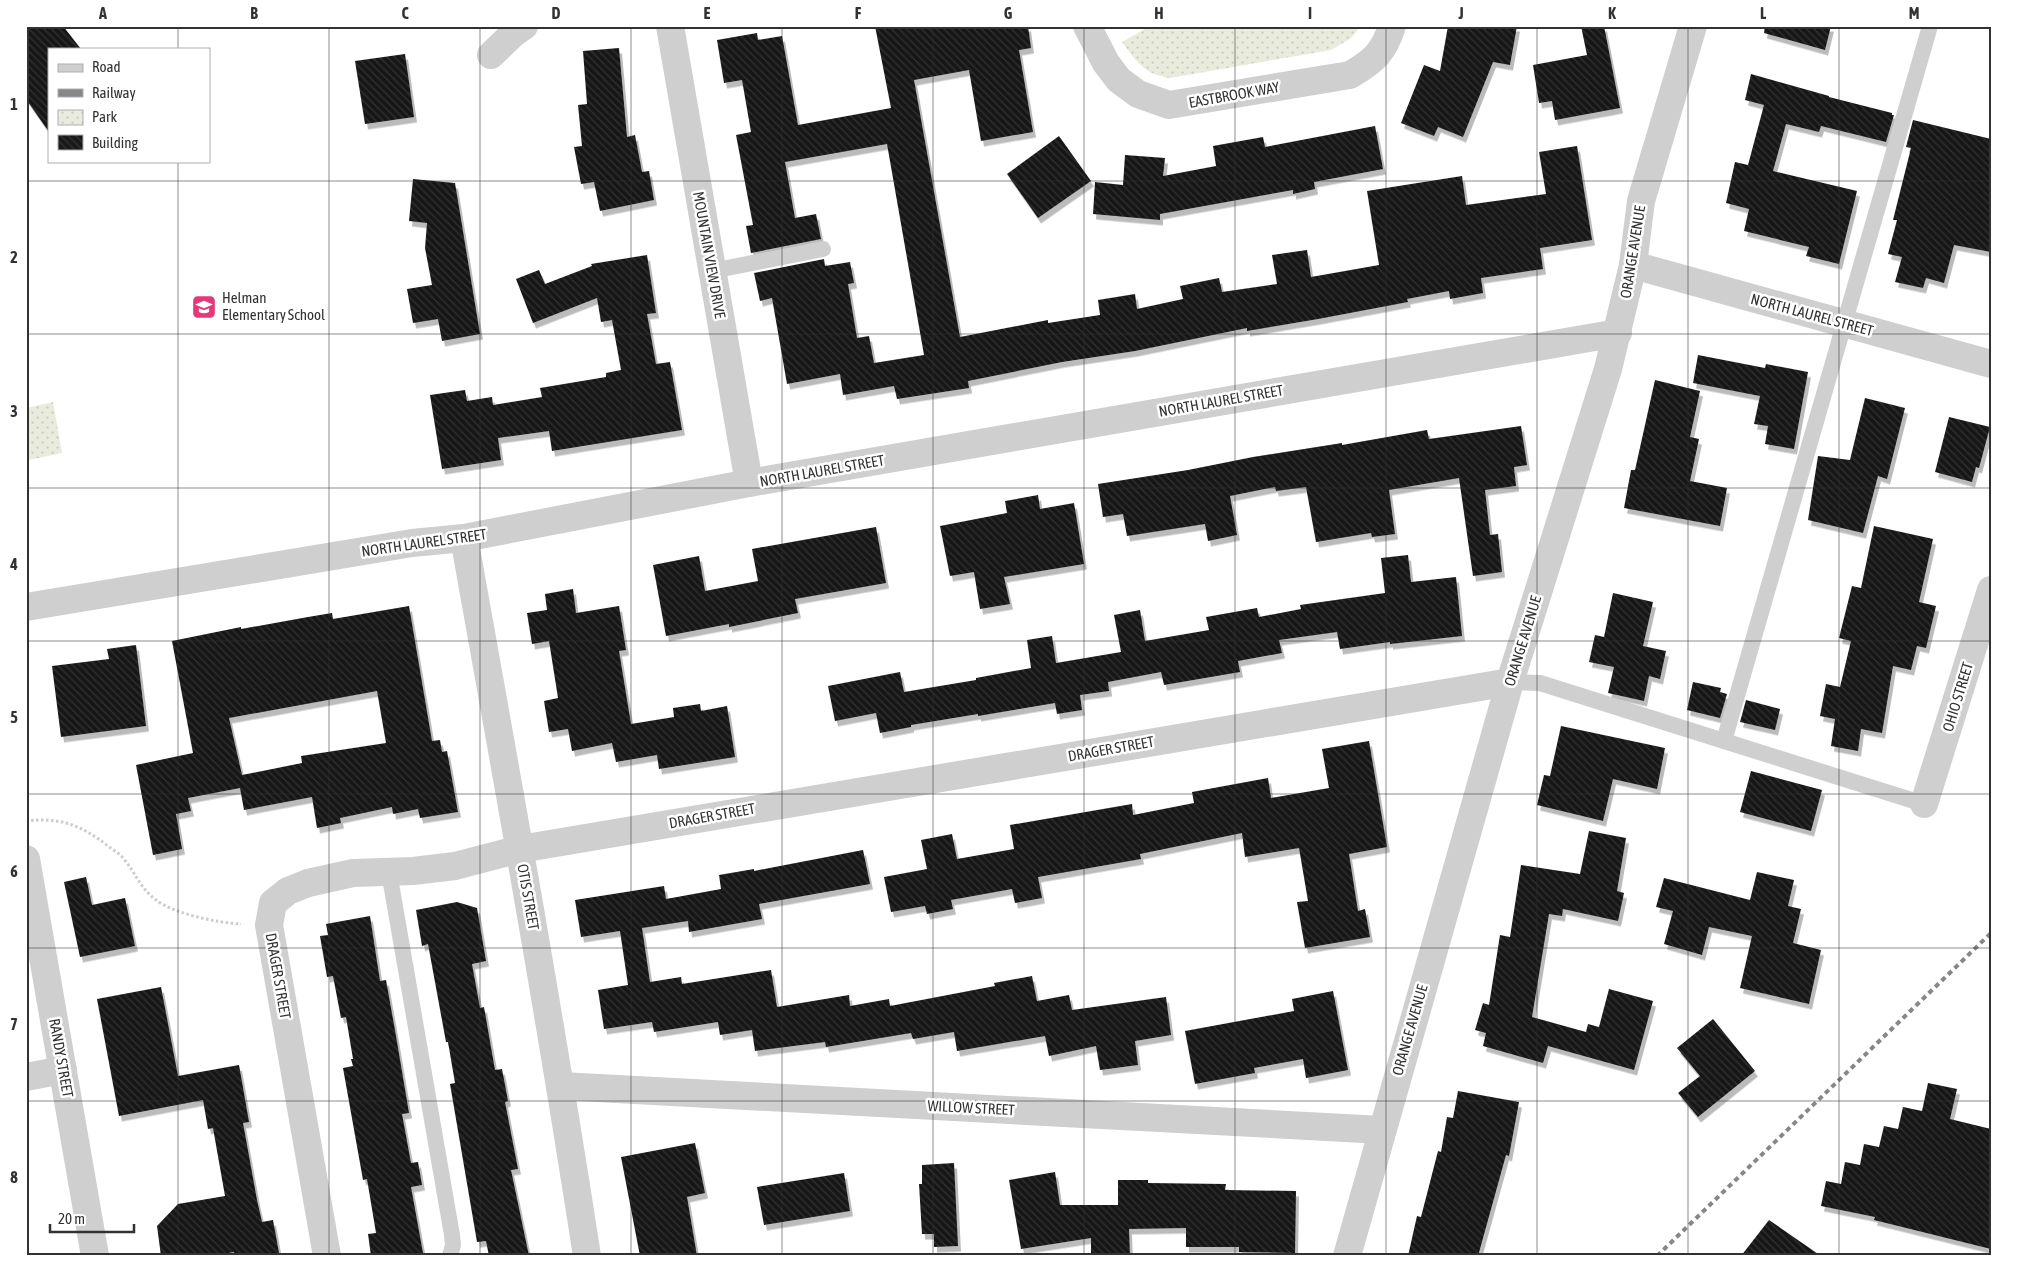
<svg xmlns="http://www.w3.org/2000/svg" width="2017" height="1282" font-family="'Asap Condensed',sans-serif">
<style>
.park{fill:url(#park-dots)}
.building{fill:url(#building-back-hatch);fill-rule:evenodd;filter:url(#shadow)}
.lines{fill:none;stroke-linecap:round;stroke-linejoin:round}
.path{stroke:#ccc;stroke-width:3;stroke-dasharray:2.5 2.5;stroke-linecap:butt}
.lane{stroke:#cfcfcf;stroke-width:16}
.street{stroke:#cfcfcf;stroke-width:28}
.rail{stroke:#878787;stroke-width:4;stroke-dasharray:5 4;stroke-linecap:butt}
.grid{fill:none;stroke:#323232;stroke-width:1;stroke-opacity:0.55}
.labels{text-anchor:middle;stroke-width:5;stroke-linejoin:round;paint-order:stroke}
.street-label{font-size:15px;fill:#323232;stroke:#fff}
.poi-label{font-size:15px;fill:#323232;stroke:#fff;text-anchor:start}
.neatline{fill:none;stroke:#323232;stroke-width:2}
.grid-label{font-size:16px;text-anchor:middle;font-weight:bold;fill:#323232}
</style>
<defs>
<pattern id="park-dots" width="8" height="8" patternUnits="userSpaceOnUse" patternTransform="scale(1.25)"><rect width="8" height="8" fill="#e9ebdd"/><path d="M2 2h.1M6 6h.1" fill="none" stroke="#c8cabe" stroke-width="1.8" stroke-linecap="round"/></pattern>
<pattern id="building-back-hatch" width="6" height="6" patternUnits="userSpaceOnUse" patternTransform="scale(1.25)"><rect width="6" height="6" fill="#191919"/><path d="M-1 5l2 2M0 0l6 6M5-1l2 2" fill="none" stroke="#323232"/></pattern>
<filter id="shadow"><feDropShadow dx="3" dy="5.5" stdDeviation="0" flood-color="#0004"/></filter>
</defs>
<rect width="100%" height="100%" fill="#fff"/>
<g class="park">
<path d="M1150,26H1361L1350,39L1331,50L1170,78C1145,75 1136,61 1122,42Z"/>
<path d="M53,402L62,453L29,460L26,445V408Z"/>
</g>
<g class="building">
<path d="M26,26H63L81,49H49V132L26,99Z"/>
<path d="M875,26H1028L1031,48L1019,50L1033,132L981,141L969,70L914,80L960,337L1048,320V323L1100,315L1098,300L1135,294L1137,309L1183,299L1180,286L1219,278L1222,292L1277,284L1272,255L1307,250L1311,277L1379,265L1367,191L1462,176L1466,205L1546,194L1539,152L1577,146L1592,240L1540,248L1543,269L1481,278L1483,293L1450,299L1449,291L1407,299L1408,302L1318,319L1247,331V328L1135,351L1062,362L968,381L969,388L897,399L894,386L843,395L840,374L787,384L772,298L760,301L754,273L824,259L825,266L850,262L854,283L848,284L857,338L869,336L874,363L924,355L887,144L785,162L795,218L816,214L821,239L751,253L746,226L753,225L736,135L751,132L742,80L724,83L717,40L757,33L758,40L782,36L798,125L891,108Z"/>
<path d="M1448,26H1517L1510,65L1493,62L1463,137L1438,127L1434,136L1401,123L1424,65L1440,71Z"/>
<path d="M1581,26H1604L1620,108L1555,120L1552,101L1539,103L1533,65L1587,55Z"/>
<path d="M1765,26H1831L1825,50L1764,33Z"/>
<path d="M619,48L627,137L635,135L642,172L649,171L654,200L600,211L594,182L581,184L574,147L582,146L578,105L587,104L583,51Z"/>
<path d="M405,54L414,117L365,124L355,61Z"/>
<path d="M1751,74L1829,96V97L1892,113V115H1894L1886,142L1821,126L1819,132L1786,124L1773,171L1857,191L1839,264L1806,256L1809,247L1744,231L1749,209L1726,203L1735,162L1748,165L1764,105L1745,100Z"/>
<path d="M1913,120L1991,139V252L1954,245L1944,283L1926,278L1923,288L1895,282L1902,257L1888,254L1897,220H1893L1911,148L1906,147Z"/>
<path d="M1375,126L1383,169L1314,182L1315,189L1293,194V190L1160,214V220L1093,214L1095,182L1123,185L1125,155L1165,158L1163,176L1216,166L1213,146L1263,137L1265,147Z"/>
<path d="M1059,136L1091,181L1038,218L1007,174Z"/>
<path d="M413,179L455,183L480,334L442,341L438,319L413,323L407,289L432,285L425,248L427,223L409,221Z"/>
<path d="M647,255L656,313L647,314L656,364L670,362L682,430L552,451L549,431L498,438L501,460L442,469L430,395L465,390L467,401L492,397L493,405L542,397L540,388L606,377V373L621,370L612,320L601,322L597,298L533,323L516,279L539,270L545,284L592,266L591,264Z"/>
<path d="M1698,355L1765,368L1766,364L1808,372L1794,449L1765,444L1768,426L1754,424L1760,396L1693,383Z"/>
<path d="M1655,380L1700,391L1690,437L1699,439L1690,481L1727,488L1720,526L1624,508L1631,470H1635Z"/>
<path d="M1865,398L1905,408L1887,479L1878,476L1863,533L1808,520L1818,456L1850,460Z"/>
<path d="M1949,417L1990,427L1979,468L1976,467L1972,482L1935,472Z"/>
<path d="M1521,426L1527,465L1514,467L1516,486L1485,490L1490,535L1498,534L1502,572L1473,576L1459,478L1389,490L1395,534L1372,537L1371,533L1316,542L1306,487L1276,491L1275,487L1230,496L1237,535L1208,541L1205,524L1127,536L1123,514L1103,517L1098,484L1188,470L1253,457L1342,443V445L1427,430L1429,439Z"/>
<path d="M1038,495L1040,509L1074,503L1084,564L1004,577L1010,604L980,609L974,572L950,576L940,526L1007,513L1005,501Z"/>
<path d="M1874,526L1933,539L1919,602L1936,606L1926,648L1917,646L1911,670L1893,666L1882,733L1861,729L1858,751L1831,746L1835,719L1820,716L1826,684L1840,687L1851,641L1839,638L1852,586L1861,588Z"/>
<path d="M876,527L886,583L795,599L798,613L729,627V624L666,636L653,565L699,556L705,591L758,581L752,549Z"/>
<path d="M1408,555L1411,582L1456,577L1462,636L1390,644V642L1340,649L1337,632L1279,640L1282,653L1238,661L1240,672L1164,685L1161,672L1108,682L1109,691L1080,695L1082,710L1057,714L1055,703L978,716V714L911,725V727L880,733L876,713L835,721L828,686L900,672L904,692L976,680V678L1031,668L1027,640L1052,636L1056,663L1121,652L1114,615L1140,610L1145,641L1209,630L1206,617L1257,608L1259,617L1301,609L1300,605L1385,593L1381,558Z"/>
<path d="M573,589L576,613L619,606L626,650L619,651L631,724L674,717L673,708L700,704L701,711L727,706L735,757L659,769L657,755L616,762L612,743L572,751L568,729L549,732L544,701L558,698L549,641L532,644L527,613L547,610L545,594Z"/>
<path d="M1613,593L1653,602L1643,646L1666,651L1660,679L1649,676L1644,701L1608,693L1614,667L1589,662L1595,635L1604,637Z"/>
<path d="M409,606L432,741L440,740L442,752L447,751L458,812L420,818L418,809L393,814L392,807L340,818L341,823L317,828L312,797L244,810L240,788L188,798L191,811L176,814L182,849L153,855L136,765L193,753L172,641L241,627V629L308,617L332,613L333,619ZM377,691L386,743L301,756L302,763L242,775L229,718Z"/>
<path d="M136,645L146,726L61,737L52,666L109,659L107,649Z"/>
<path d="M1693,682L1721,688L1720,692L1727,694L1720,718L1687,710Z"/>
<path d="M1746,700L1780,709L1775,730L1740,722Z"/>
<path d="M1561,726L1665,748L1657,789L1613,779L1603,821L1537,805L1544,775L1550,776Z"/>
<path d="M1369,741L1387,847L1349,854L1358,911L1365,909L1370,937L1305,948L1297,902L1308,901L1299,848L1245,857L1242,833L1140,854L1141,859L1038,877L1042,898L1015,903L1012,889L951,900L953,909L927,914L925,906L891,912L884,877L927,869L921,840L952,834L957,859L1014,849L1010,825L1132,804L1133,815L1194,803L1192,792L1268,778L1271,798L1329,788L1322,749Z"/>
<path d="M1751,771L1822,790L1811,831L1740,812Z"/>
<path d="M1589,831L1626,838L1617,891L1624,893L1618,921L1563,909L1562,916L1549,914L1532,1017L1586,1032L1588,1024L1599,1027L1609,989L1653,1001L1634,1070L1548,1046L1543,1063L1483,1046L1486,1033L1475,1030L1483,1003L1489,1005L1500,935L1510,937L1521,865L1580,874Z"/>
<path d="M863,850L870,884L759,904L762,919L689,932L688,921L642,928L650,982L681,977L682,984L771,970L777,1007L849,995L850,1006L889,999L890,1006L995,986L994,983L1032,976L1037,1001L1069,995L1072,1010L1166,997L1171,1035L1135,1041L1138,1065L1100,1070L1096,1046L1049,1056L1045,1036L957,1051L954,1032L913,1039L911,1033L826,1047L825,1042L755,1051L752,1030L720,1035L718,1022L654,1032L652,1022L604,1029L598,990L628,985L620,931L581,937L575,900L664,886L666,899L721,889L719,875L754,869V871Z"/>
<path d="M1757,872L1794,880L1788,906L1801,909L1793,943L1821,950L1809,1004L1740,988L1752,936L1709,927L1702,955L1664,944L1673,911L1656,907L1664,878L1750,900Z"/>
<path d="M86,877L92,905L125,898L135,946L80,957L64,882Z"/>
<path d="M457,902L477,908L486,961L472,964L480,1008L484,1007L495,1070L502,1069L508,1101L505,1102L518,1169L511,1170L529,1256H489L486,1241L477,1242L450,1084L455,1083L448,1042H446L428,944L422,946L416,910Z"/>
<path d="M370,916L380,981L386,980L396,1036L409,1113L402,1114L411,1163L418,1162L422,1185L411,1187L423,1253L407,1256H371L368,1234L376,1233L367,1179L363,1180L343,1068L353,1066L351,1059H353L346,1017L341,1018L333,976L327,977L320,936L328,935L326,924Z"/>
<path d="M161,987L178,1076L239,1065L249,1122L243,1123L257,1200L262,1222L273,1220L279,1253L264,1256H235L234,1252L211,1256H161L157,1226L178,1204L225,1196L213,1128L208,1129L203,1100L119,1116L97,999Z"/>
<path d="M1333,991L1348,1070L1306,1078L1303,1059L1254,1068L1255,1073L1195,1084L1185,1031L1294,1011L1292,999Z"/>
<path d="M1713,1019L1755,1071L1698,1117L1678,1093L1700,1076L1677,1048Z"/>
<path d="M1928,1083L1957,1089L1950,1119L1991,1129V1249L1874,1220L1875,1217L1821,1206L1826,1181L1841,1184L1845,1162L1860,1165L1864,1144L1879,1147L1884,1126L1898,1129L1903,1107L1922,1111Z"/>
<path d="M1458,1091L1519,1102L1509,1156L1506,1155L1478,1256H1408L1417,1216L1421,1217L1438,1151L1441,1152L1447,1117L1453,1118Z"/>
<path d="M695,1143L705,1193L687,1197L697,1256H640L621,1157Z"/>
<path d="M954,1163L958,1246L934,1247V1234H922L919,1184H922V1165Z"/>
<path d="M1055,1172L1060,1205H1118V1180H1148V1183L1226,1184L1225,1190L1296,1191L1295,1253L1239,1252V1247H1186V1228L1129,1229L1130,1256H1091V1238L1021,1249L1009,1180Z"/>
<path d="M844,1173L850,1211L764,1225L757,1187Z"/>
<path d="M1769,1220L1821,1256H1741Z"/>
</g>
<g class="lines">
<path class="path" d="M26,821C60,817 81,825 108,846C113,850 119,853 123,858C136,873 139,887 156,900C174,914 219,923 241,924"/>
<g class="lane">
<path d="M712,271L823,249"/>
<path d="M1510,682L1540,683L1924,804"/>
<path d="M1724,741L1930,26"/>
<path d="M389,872L452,1235L453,1245L450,1256"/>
</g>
<g class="street">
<path d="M670,26L749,483"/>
<path d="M1087,26L1106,63L1119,80L1138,94L1169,105L1350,75C1374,61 1384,52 1392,26"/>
<path d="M491,55L514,33L524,26"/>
<path d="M1633,265L1991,364"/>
<path d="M464,538C507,777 550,1016 587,1256"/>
<path d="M26,607L412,543L464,538L749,483L1618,333"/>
<path d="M1924,804L1991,590"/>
<path d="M26,859L95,1256"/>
<path d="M26,1077L63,1070"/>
<path d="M561,1086L1382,1130"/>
<path d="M327,1256L269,925L273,903L288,891L308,883L353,873L413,871L455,866L520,849L1510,682"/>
<path d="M1347,1256L1510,682L1608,369L1633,265L1641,201L1693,26"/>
</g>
<path class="rail" d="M1657,1256L1991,933"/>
</g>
<path class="grid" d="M178,26V49M329,26V1256M480,26V1256M631,26V1256M782,26V1256M933,26V1256M1084,26V1256M1235,26V1256M1386,26V1256M1537,26V1256M1688,26V1256M1839,26V1256M178,161V1256M26,181H1991M26,334H1991M26,488H1991M26,641H1991M26,794H1991M26,948H1991M26,1101H1991"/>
<defs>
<symbol id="school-square" viewBox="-11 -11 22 22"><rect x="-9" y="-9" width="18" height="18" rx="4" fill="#e4387b" stroke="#fff"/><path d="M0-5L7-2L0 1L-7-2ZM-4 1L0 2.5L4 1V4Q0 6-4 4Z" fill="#fff"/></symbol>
</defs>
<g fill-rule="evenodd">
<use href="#school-square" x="190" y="293" width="28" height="28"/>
</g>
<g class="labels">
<g class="street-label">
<text transform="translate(1234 95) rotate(-10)" y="5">EASTBROOK WAY</text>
<text transform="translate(1633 252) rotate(-81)" y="5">ORANGE AVENUE</text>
<text transform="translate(709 255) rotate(80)" y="5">MOUNTAIN VIEW DRIVE</text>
<text transform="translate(1812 315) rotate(15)" y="5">NORTH LAUREL STREET</text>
<text transform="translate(1221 401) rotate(-10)" y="5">NORTH LAUREL STREET</text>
<text transform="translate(822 471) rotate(-10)" y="5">NORTH LAUREL STREET</text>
<text transform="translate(424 543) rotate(-8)" y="5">NORTH LAUREL STREET</text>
<text transform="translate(1523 641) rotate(-73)" y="5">ORANGE AVENUE</text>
<text transform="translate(1958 697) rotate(-73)" y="5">OHIO STREET</text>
<text transform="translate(1111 749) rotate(-10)" y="5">DRAGER STREET</text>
<text transform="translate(712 816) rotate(-10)" y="5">DRAGER STREET</text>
<text transform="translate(528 897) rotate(80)" y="5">OTIS STREET</text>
<text transform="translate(278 976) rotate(80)" y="5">DRAGER STREET</text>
<text transform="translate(1410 1030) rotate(-74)" y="5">ORANGE AVENUE</text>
<text transform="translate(61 1058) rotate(80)" y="5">RANDY STREET</text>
<text transform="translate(971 1108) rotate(3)" y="5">WILLOW STREET</text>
</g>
<g class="poi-label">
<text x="222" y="303">Helman<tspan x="222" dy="17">Elementary School</tspan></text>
</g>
</g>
<rect width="2017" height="1282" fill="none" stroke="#ffffff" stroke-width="55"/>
<rect x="48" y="48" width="162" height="115" fill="#ffffff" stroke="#adadad"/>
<rect x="58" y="64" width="25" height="8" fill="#cfcfcf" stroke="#adadad"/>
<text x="92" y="72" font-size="15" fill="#323232">Road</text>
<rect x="58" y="89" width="25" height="8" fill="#878787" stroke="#adadad"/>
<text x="92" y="98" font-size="15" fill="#323232">Railway</text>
<rect x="58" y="110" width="25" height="15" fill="url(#park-dots)" stroke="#adadad"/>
<text x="92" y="122" font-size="15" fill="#323232">Park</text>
<rect x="58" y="135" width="25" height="15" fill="url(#building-back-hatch)" stroke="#adadad"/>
<text x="92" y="148" font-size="15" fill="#323232">Building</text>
<path d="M50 1224v8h84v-8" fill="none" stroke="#323232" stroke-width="2.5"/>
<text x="58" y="1224" font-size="15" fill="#323232" stroke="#ffffff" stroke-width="4" paint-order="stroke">20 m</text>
<rect x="28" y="28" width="1962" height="1226" class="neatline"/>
<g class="grid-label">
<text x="103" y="19">A</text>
<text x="254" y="19">B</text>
<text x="405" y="19">C</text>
<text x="556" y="19">D</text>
<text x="707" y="19">E</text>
<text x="858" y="19">F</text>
<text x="1008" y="19">G</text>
<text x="1159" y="19">H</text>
<text x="1310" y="19">I</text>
<text x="1461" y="19">J</text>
<text x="1612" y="19">K</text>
<text x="1763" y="19">L</text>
<text x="1914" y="19">M</text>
<text x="14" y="110">1</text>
<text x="14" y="263">2</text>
<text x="14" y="417">3</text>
<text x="14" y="570">4</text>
<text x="14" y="723">5</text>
<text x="14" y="877">6</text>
<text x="14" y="1030">7</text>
<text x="14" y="1183">8</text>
</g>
</svg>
